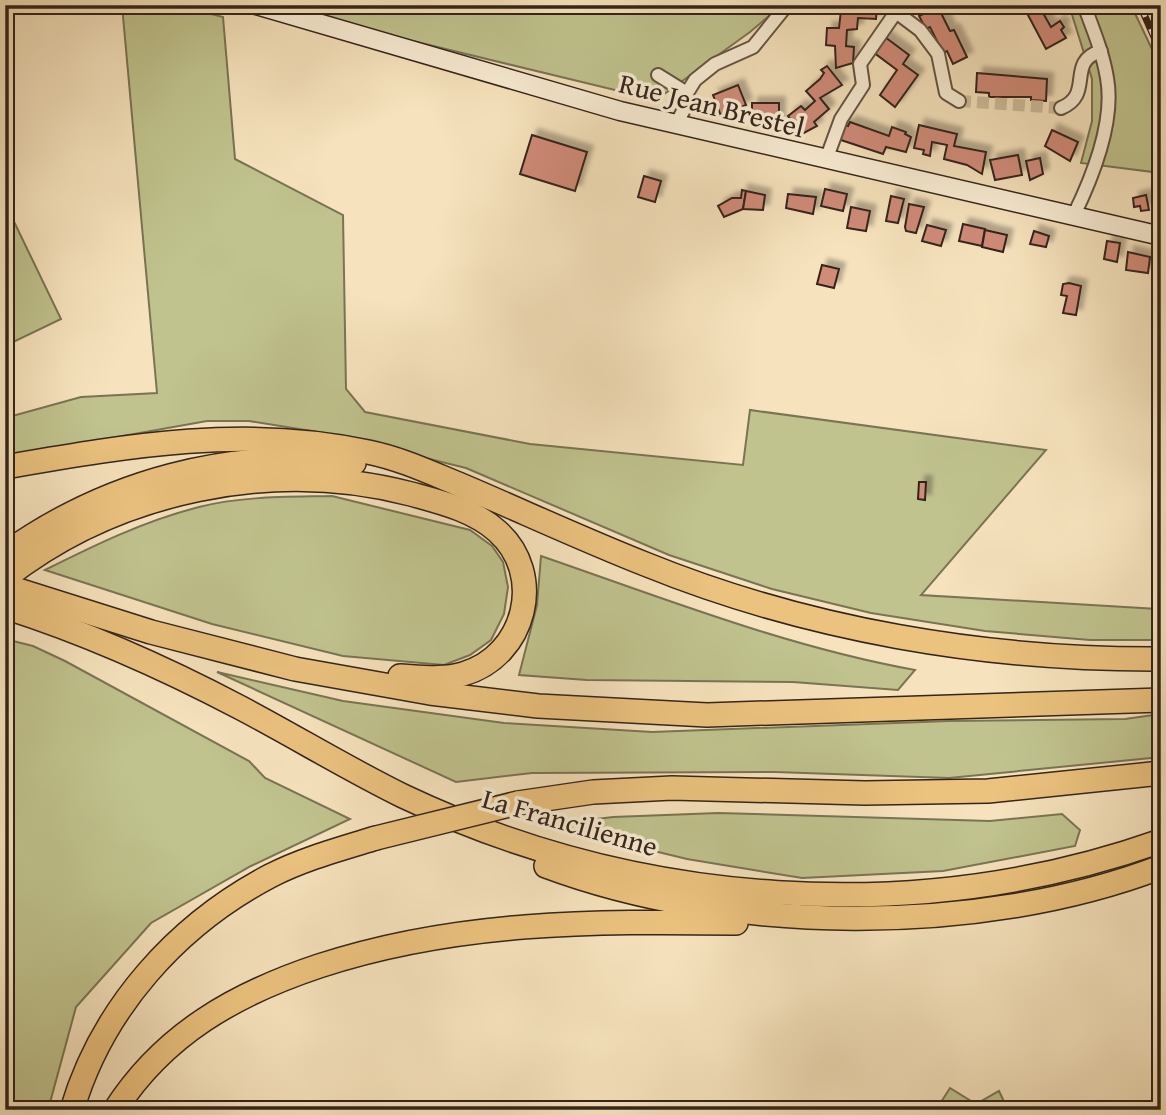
<svg xmlns="http://www.w3.org/2000/svg" width="1166" height="1115" font-family="'Gentium Book Plus',serif">
<style>
.green{fill:#c0c38e;stroke:#7a7454;stroke-width:2}
.building{fill:#d08b79;stroke:#34241a;stroke-width:2;filter:url(#shadow)}
.lines{fill:none;stroke-linecap:round;stroke-linejoin:round}
.street-tunnel{stroke:#cfbd9c;stroke-width:12;stroke-dasharray:12 6;stroke-linecap:butt}
.street-casing{stroke:#645443;stroke-width:16}
.secondary-casing{stroke:#34241a;stroke-width:21}
.highway-casing{stroke:#34241a;stroke-width:26}
.street{stroke:#f9edd4;stroke-width:12}
.secondary{stroke:#f9edd4;stroke-width:18}
.highway{stroke:#ebc27e;stroke-width:23}
.rail-casing{stroke:#34241a;stroke-width:7}
.rail{stroke:#f9edd4;stroke-width:4.5;stroke-dasharray:13;stroke-linecap:butt}
.highway-bridge-casing{stroke:#34241a;stroke-width:26;stroke-linecap:butt}
.highway-bridge{stroke:#ebc27e;stroke-width:23}
.labels{text-anchor:middle;stroke-width:7;stroke-linejoin:round;paint-order:stroke}
.street-label{font-size:28px;fill:#34241a;stroke:#f9edd4}
</style>
<defs>
<filter id="shadow"><feDropShadow dx="6" dy="-6" stdDeviation="2" flood-color="#0004"/></filter>
</defs>
<rect width="100%" height="100%" fill="#f6e3bd"/>
<filter id="stains"><feTurbulence type="fractalNoise" baseFrequency=".00286" numOctaves="4"/><feColorMatrix values="0 0 0 0 .2 0 0 0 0 .09 0 0 0 0 .02 0 0 0 .5 -.17"/></filter>
<radialGradient id="worn" r=".72"><stop offset=".6" stop-color="#630" stop-opacity="0"/><stop offset="1" stop-color="#630" stop-opacity=".3"/></radialGradient>
<g class="green">
<path d="M122,5H176L223,17L235,159L343,215L346,389L365,412L530,444L743,465L750,410L1046,450L921,595L1158,609L1161,611V640H1090L985,631L871,613L772,589L669,555L466,468L324,433L249,421H207L5,457V418L81,397L157,393Z"/>
<path d="M264,5H782L750,32L656,100Z"/>
<path d="M1069,5H1131L1161,68V173L1081,163L1092,121V79Z"/>
<path d="M5,203L61,319L5,346Z"/>
<path d="M332,496L470,530L492,546L503,562L508,587L504,614L491,640L470,655L444,665L343,656L212,624L45,570C95,545 144,521 199,507C242,496 288,497 332,496Z"/>
<path d="M541,556C663,598 787,647 915,670L898,690L793,682L587,680L519,675L537,605Z"/>
<path d="M5,639L33,646L65,661L249,761L265,778L350,819L251,866L151,923L76,1007L48,1110H5Z"/>
<path d="M217,672L343,701L504,723L652,732L949,721L1125,719L1161,714V757L949,778L775,772L532,773L456,782Z"/>
<path d="M718,813L990,821L1062,814L1080,830L1075,846L943,871L802,878L687,859L547,825L613,817Z"/>
<path d="M950,1088L976,1104L999,1091L1008,1110H936Z"/>
</g>
<g class="building">
<path d="M858,5H877L876,19L858,18L857,29L847,30L846,46L854,47L853,63L836,68L835,46L826,45L827,28H839L841,10L858,11Z"/>
<path d="M1036,5H1054L1043,13L1051,27L1060,21L1064,27L1061,30L1066,38L1046,49L1028,15L1038,9Z"/>
<path d="M938,7L950,31L954,30L967,57L953,64L947,51L943,53L930,27L926,29L919,16Z"/>
<path d="M885,37L909,55L903,64L918,75L895,107L880,95L897,70L873,52Z"/>
<path d="M827,66L842,85L820,98L829,109L814,122L817,126L802,134L788,116L801,106L805,110L815,101L806,91L820,79L824,73L821,70Z"/>
<path d="M977,73L1047,79L1046,101L1031,100V97H989V93L976,92Z"/>
<path d="M738,85L746,105L721,116L713,95Z"/>
<rect x="752" y="103" width="27" height="21"/>
<path d="M850,122L889,136L892,127L906,132L905,134L911,137L906,152L886,147L883,154L838,139L842,124L848,126Z"/>
<path d="M919,125L957,134L954,146L986,152L982,174L967,165L944,159L947,145L932,142L930,156L923,154L924,150L914,148Z"/>
<path d="M1052,130L1078,142L1070,161L1045,146Z"/>
<path d="M532,135L587,152L575,191L520,174Z"/>
<path d="M1018,155L1022,175L995,180L990,160Z"/>
<path d="M1040,158L1043,174L1030,180L1026,161Z"/>
<path d="M644,176L661,181L655,202L638,197Z"/>
<path d="M825,189L847,194L843,211L821,206Z"/>
<path d="M742,190L746,191L743,209L724,217L718,206L732,198H741Z"/>
<path d="M746,191L765,195L763,210L743,209Z"/>
<path d="M788,194L816,197L813,214L786,208Z"/>
<path d="M1146,195L1149,210L1141,211L1140,206L1134,207L1133,198Z"/>
<path d="M891,196L904,199L898,223L886,221Z"/>
<path d="M909,204L924,207L916,233L906,231L905,227Z"/>
<path d="M851,207L870,211L866,231L847,228Z"/>
<path d="M963,224L985,229L982,246L959,241Z"/>
<path d="M927,225L946,230L941,246L922,241Z"/>
<path d="M985,230L1007,235L1003,252L982,247Z"/>
<path d="M1034,231L1049,236L1046,247L1030,244Z"/>
<path d="M1107,241L1120,243L1117,262L1104,259Z"/>
<path d="M1128,252L1150,257L1148,273L1126,270Z"/>
<path d="M822,265L839,269L834,288L817,284Z"/>
<path d="M1069,283L1081,286L1076,315L1063,313L1067,296L1061,295L1063,284Z"/>
<path d="M919,482H926L925,500L918,499Z"/>
</g>
<g class="lines">
<path class="street-tunnel" d="M959,101L1061,108"/>
<defs>
<g id="street">
<path d="M896,12L920,30L938,54L946,93L959,101"/>
<path d="M658,75L687,93L686,106L676,124"/>
<path d="M687,93L695,80L715,64L753,47L787,5"/>
<path d="M1061,108C1095,94 1065,62 1101,51"/>
<path d="M826,160L841,119L863,85L860,64L896,12V5"/>
<path d="M1074,215C1093,176 1115,122 1107,78C1103,53 1093,29 1084,5"/>
</g>
<path id="secondary" d="M256,5L620,111L1161,236"/>
<g id="highway">
<path d="M5,467C127,446 245,425 368,452C402,459 431,473 463,486C524,512 584,540 645,564C808,630 985,660 1161,659"/>
<path d="M5,554C107,481 230,448 354,463"/>
<path d="M5,578C117,490 273,458 411,494C440,502 474,510 497,531C546,574 526,656 463,674C443,680 421,677 400,676"/>
<path d="M5,586L151,632L295,669L430,693L538,706L707,715L1161,700"/>
<path d="M5,607C87,633 165,668 241,708C296,737 348,769 403,796C637,907 915,928 1161,841"/>
<path d="M518,803L593,792L672,788L865,793L988,791L1161,773"/>
<path d="M546,866C728,934 978,937 1161,867"/>
<path d="M72,1110C102,1008 177,925 270,876C303,859 340,849 376,838"/>
<path d="M115,1110C164,1034 235,994 319,966C456,921 594,921 736,923"/>
</g>
</defs>
<use href="#street" class="street-casing"/>
<use href="#secondary" class="secondary-casing"/>
<use href="#highway" class="highway-casing"/>
<use href="#street" class="street"/>
<use href="#secondary" class="secondary"/>
<use href="#highway" class="highway"/>
<defs>
<path id="rail" d="M1140,5L1161,53"/>
</defs>
<use href="#rail" class="rail-casing"/>
<use href="#rail" class="rail"/>
<defs>
<path id="highway-bridge" d="M376,838L518,803"/>
</defs>
<use href="#highway-bridge" class="highway-bridge-casing"/>
<use href="#highway-bridge" class="highway-bridge"/>
</g>
<g class="labels">
<g class="street-label">
<text transform="translate(712 105) rotate(14)" y="10">Rue Jean Brestel</text>
<text transform="translate(570 822) rotate(16)" y="10">La Francilienne</text>
</g>
</g>
<rect width="1166" height="1115" fill="none" stroke="#f6e3bd" stroke-width="28"/>
<rect x="7" y="7" width="1152" height="1101" fill="none" stroke="#34241a" stroke-width="3.5"/>
<rect x="14" y="14" width="1138" height="1087" fill="none" stroke="#34241a" stroke-width="2"/>
<rect width="100%" height="100%" filter="url(#stains)"/>
<rect width="100%" height="100%" fill="url(#worn)"/>
</svg>
